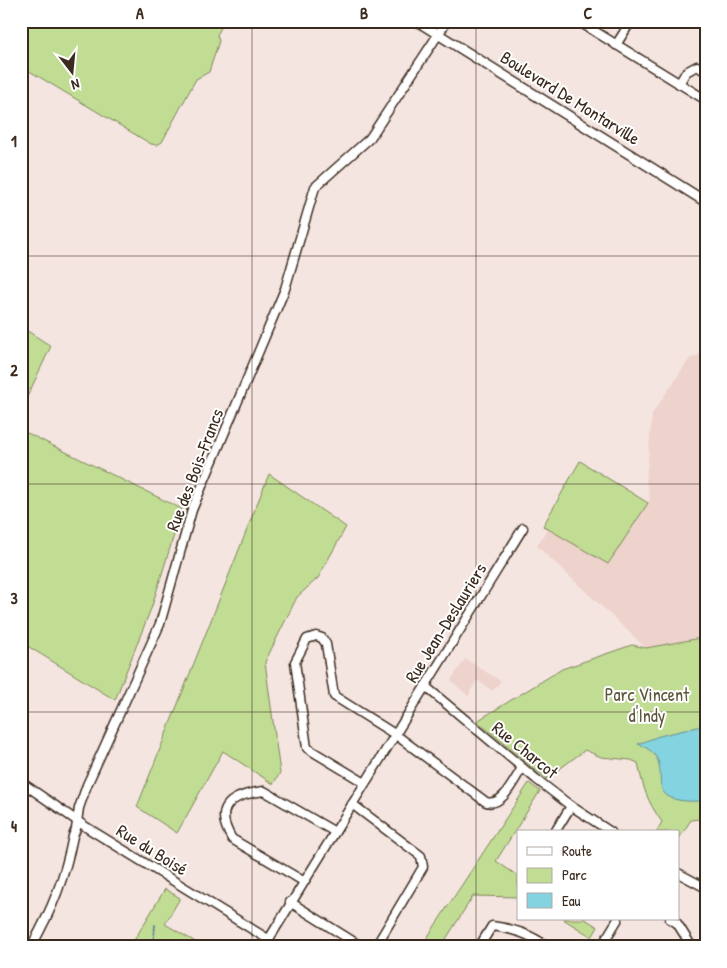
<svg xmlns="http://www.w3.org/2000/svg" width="727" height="968" font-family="'Patrick Hand',sans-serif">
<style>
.built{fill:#eed2cc}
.green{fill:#c1dd94;stroke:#7e8459}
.water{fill:#84d3e0;stroke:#678f92}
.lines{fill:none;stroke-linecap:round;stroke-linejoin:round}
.stream{stroke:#678f92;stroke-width:2}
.minor-casing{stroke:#3b2a1e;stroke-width:11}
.tertiary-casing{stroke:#3b2a1e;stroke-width:12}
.minor{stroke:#fff;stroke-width:8}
.tertiary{stroke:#fff;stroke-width:9}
.grid{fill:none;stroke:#3b2a1e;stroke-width:1;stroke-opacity:0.55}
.labels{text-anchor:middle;stroke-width:4;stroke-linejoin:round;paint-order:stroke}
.street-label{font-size:18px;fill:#3b2a1e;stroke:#fff}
.park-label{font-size:18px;fill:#5c573c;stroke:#fff}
.neatline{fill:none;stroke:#3b2a1e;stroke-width:2}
.grid-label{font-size:16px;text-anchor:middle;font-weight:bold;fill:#3b2a1e}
</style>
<rect width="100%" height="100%" fill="#f5e5e1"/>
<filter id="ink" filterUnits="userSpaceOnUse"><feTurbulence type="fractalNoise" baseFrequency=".02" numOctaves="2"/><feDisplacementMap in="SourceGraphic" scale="10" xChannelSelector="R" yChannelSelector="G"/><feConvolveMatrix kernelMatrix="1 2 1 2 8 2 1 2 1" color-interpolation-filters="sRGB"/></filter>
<g filter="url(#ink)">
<g class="built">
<path d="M706,352V631L701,638L646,648L537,546L547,529L609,563L650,499L646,480L652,414L690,358Z"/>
<path d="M465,659L501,681L493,691L477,680L470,692L469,697L451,680Z"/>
</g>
<g class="green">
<path d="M21,21H237L222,26L217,35L219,41L209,72L196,79L162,142L157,145L151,144L21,66Z"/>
<path d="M21,327L51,346L21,410Z"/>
<path d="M21,430L182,509L152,606L115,700L21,642Z"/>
<path d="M580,461L648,503L608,564L543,526Z"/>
<path d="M269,474L346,527L318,578L297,597L265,662L280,773L273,784L223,751L177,833L137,807Z"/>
<path d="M706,631V818L691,820L678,840V832H656L662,822C647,801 643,788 638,763L631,760L601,757L585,750L546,779L477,721L562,669L632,645L646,648L701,638Z"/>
<path d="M529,783L540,791L496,861L518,876V897L473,896L441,947H421Z"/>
<path d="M165,889L180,898L165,924L204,947H130Z"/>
<path d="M563,919H585L598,927L592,937Z"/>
</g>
<path class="water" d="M706,725V801C696,801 684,802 674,799C645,790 678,759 638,744L659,736Z"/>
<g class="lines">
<path class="stream" d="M153,947L155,925"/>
<defs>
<g id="minor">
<path d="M578,21L706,100"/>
<path d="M616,45L631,21"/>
<path d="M679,84L686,72L697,66L706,72"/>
<path d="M425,686L536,779L571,806L611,832"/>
<path d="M21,782L86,827L268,939"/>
<path d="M365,783L307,748L295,662L307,639L316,636L322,638L326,644L334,696L396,735L486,802C503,807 514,780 522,768"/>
<path d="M352,804L421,856L423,867L376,946L374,947"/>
<path d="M555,832L571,806"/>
<path d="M678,873L706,888"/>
<path d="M303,881L232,839C212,806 232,795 264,791L335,832"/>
<path d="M290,902L362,947"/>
<path d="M670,919L677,923L692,947"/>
<path d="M31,947C52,910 65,877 73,836L76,829L79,808L87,785L160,624L192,510L285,289L315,187L370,138L447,21"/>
<path d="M264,947L523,528"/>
<path d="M479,947L492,926C514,929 530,934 548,947"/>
<path d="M601,947L618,919"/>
</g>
<path id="tertiary" d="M417,21L706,202"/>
</defs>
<use href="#minor" class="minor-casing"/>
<use href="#tertiary" class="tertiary-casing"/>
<use href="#minor" class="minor"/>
<use href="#tertiary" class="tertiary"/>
</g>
</g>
<path class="grid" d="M252,21V947M476,21V947M21,256H706M21,484H706M21,712H706"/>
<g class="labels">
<g class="street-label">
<text transform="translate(570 98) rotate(32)" y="6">Boulevard De Montarville</text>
<text transform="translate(195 470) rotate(-69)" y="6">Rue des Bois-Francs</text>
<text transform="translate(446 623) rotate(-58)" y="6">Rue Jean-Deslauriers</text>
<text transform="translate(525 750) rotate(39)" y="6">Rue Charcot</text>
<text transform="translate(152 850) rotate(32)" y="6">Rue du Boisé</text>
</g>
<g class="park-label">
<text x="647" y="701">Parc Vincent<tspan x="647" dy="21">d'Indy</tspan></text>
</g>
</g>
<rect width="727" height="968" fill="none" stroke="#fff" stroke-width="55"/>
<rect x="517" y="830" width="162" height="90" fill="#ffffff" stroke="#b1aaa5"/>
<rect x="527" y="847" width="25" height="8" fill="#ffffff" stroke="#b1aaa5"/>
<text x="562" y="856" font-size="15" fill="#3b2a1e">Route</text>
<rect x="527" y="868" width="25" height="15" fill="#c1dd94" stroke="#b1aaa5"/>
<text x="562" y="880" font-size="15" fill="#3b2a1e">Parc</text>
<rect x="527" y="893" width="25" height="15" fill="#84d3e0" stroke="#b1aaa5"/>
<text x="562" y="906" font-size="15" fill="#3b2a1e">Eau</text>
<g transform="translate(72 72) rotate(164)" stroke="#ffffff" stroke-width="4" paint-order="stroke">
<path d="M0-4L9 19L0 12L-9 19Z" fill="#3b2a1e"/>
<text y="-8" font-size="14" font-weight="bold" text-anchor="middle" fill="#3b2a1e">N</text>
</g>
<rect x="28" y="28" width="672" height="912" class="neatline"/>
<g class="grid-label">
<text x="140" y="19">A</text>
<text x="364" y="19">B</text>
<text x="588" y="19">C</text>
<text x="14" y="147">1</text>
<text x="14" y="376">2</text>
<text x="14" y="604">3</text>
<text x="14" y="832">4</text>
</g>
</svg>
